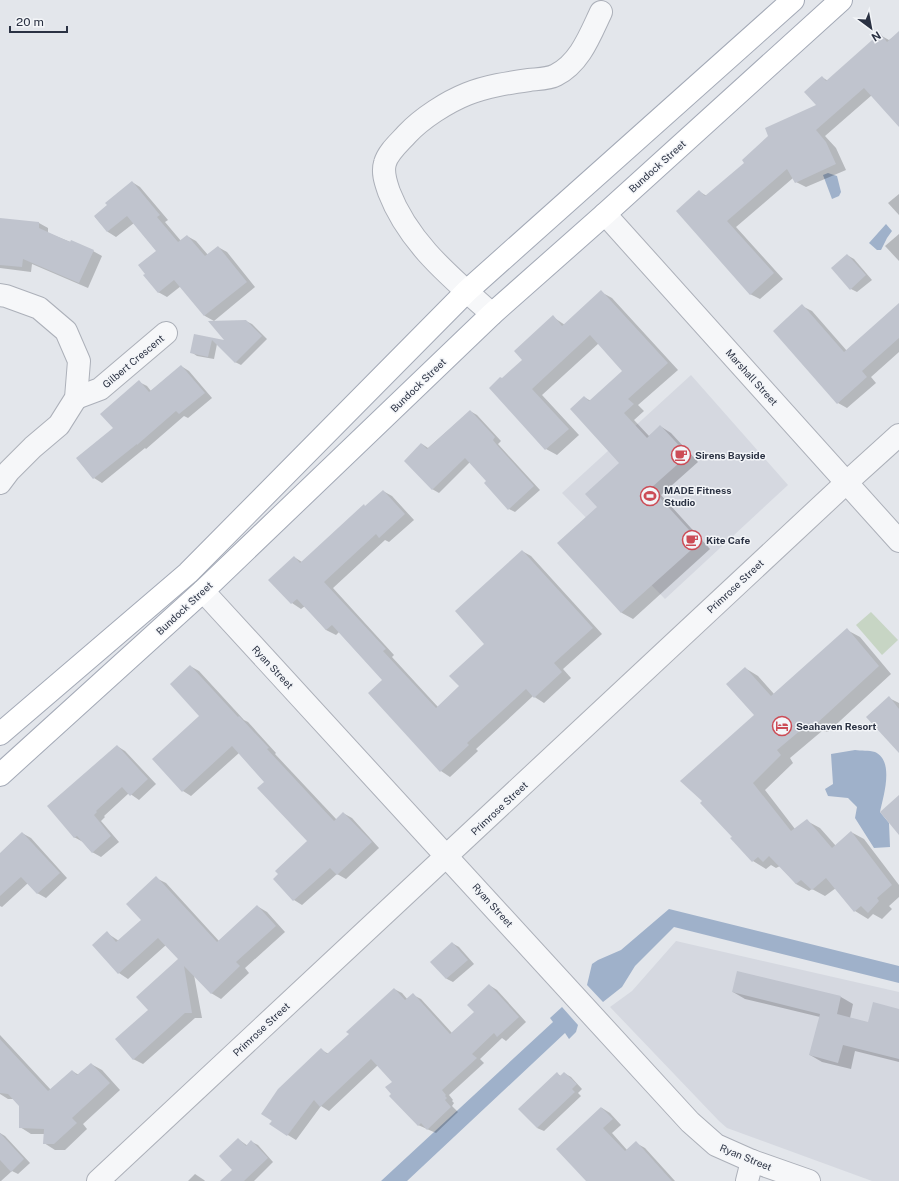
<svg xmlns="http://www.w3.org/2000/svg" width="899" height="1181" font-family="'Public Sans',sans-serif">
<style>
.built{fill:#d5d8e0}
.green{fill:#c7d5c4}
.water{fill:#9fb1ca}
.shadow{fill:#0003}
.building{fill:#c0c4ce}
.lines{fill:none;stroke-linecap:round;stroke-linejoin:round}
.minor-casing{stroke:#acb0b9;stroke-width:24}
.major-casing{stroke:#a3a9b6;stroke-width:24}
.minor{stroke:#f6f7f9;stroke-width:22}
.major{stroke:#fff;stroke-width:22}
.labels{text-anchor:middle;stroke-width:3;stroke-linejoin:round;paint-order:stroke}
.street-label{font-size:10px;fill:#2b3243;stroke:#f3f5f8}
.poi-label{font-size:10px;font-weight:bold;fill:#2b3243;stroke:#f3f5f8;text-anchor:start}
</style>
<rect width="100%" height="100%" fill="#e3e6eb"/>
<g class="built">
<path d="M691,375L788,485L665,599L562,493Z"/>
<path d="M676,941L899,992V1181H872L727,1128L719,1121L610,1007L632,991Z"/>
</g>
<path class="green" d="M871,612L898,640L882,655L856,625Z"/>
<g class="water">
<path d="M828,173L837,176L841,192L839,196L832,199L823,175Z"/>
<path d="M886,224L892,231L887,238L881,250H877L869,243Z"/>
<path d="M855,750C861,751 869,750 875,752C895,761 883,797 880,812L889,823L890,847L874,848L855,818L857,807L848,798L828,796L825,789L833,784L831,754Z"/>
<path d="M669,909L899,966V983L674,927L635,966L622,987L603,1002L587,985L592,964L598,960L621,950Z"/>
<path d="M562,1007L578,1025L576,1032L569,1039L565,1033L407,1181H381L553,1022L550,1018Z"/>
</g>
<g class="shadow">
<path d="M899,33V126L872,95L825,136L836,148L846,170L806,187L796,182L793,178L736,227L783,279L760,299L750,294L700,192L707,196L818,106L822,77L828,81L880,35L889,40Z"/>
<path d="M132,182L140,187L168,220L165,222L181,241L187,236L196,241L208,255L218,247L227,252L255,287L214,321L205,316L181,286L167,297L158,292L146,274L157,251L134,223L116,237L108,232L95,217Z"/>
<path d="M899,194V215L888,203Z"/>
<path d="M0,219L39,223L48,228V233L93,251L102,256L88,288L32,264L31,272L0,268Z"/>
<path d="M899,234V261L885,246Z"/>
<path d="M847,255L854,259L872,280L857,292L851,289Z"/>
<path d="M601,292L612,298L678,370L638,405L644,411L634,420L649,436L660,426L671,433L698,462L661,495L710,549L633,619L622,613L559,543L598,507L620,463L584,397L591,401L624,371L599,343L542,395L579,435L557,455L546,449L502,379L524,360L553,317L565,325Z"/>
<path d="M899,304V352L871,377L876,383L847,408L838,403L802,306L812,311L847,351Z"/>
<path d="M246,321L252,324L267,339L241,365L235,362L217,344L214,359L197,356L191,352L195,335L226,342Z"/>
<path d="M181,366L189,371L212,398L188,418L184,416L146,449L145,448L102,483L94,478L114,428L139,382L147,386L151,391Z"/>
<path d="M470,411L477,415L501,441L498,444L540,490L515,512L509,509L488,481L470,462L439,493L432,489L422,444L428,448Z"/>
<path d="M383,491L392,496L414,520L389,542L385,540L333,588L394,655L392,657L438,707L461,686L486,644L522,551L531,556L602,634L563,669L571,678L544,703L533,696L476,749L478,751L450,777L441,771L383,680L339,632L336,635L326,630L305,606L301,609L292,603L270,580L294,557L302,562Z"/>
<path d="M847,630L860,637L891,674L828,732L822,731L790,758L793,763L765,790L795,829L807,821L820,828L836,846L851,832L864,839L899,885V897L889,906L892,909L882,919L873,914L868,919L855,911L836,888L825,896L812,889L809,891L796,884L780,866L776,868L771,865L766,869L753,861L731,838L734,837L755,715L745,668L758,676L774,694Z"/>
<path d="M190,666L199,671L244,720L248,722L276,753L275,754L337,820L343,813L352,818L379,848L346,879L337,874L302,905L294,900L274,879L309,842L265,782L239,753L191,796L183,791L154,759L200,716Z"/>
<path d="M889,698L899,703V752Z"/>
<path d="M117,746L125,751L156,784L139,800L129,793L104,816L105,817L101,821L119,842L101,857L92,852L83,842L74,837Z"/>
<path d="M22,833L31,838L67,878L46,898L37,893L28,883L2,907L0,906V854Z"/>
<path d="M156,878L166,883L219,941L257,906L267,912L285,932L245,968L249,973L221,999L211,993L194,975L202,1018H195L143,1064L133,1059L149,1010L179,959L166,945L128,979L119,973L107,933L119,941L142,920Z"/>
<path d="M452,943L459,947L474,964L453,982L447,979L432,962Z"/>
<path d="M738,972L841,997L853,1004L850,1018L869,1023L899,1010V1062L855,1051L851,1069L822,1062L810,1055L820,1017L745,999L733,992Z"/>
<path d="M489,985L497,990L526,1022L506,1041L502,1038L480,1059L484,1063L449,1095L453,1100L452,1101L454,1103L452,1106L458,1112L436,1133L418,1125L393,1082L378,1065L329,1111L321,1106L296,1140L270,1124L321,1050L329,1054L350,1034L394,989L402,993L408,1000L413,995L421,999L452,1033L475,1012Z"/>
<path d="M0,1035L51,1090L72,1071L79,1075L91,1064L102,1070L120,1090L83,1124L87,1129L65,1150H55L44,1143L45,1134H31L20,1127V1106L14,1099H8L0,1094Z"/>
<path d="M564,1073L571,1077L582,1089L578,1093L581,1096L544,1131L537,1128L557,1074L561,1076Z"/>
<path d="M602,1108L610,1113L621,1125L612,1133L627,1150L636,1143L645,1148L675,1181H587Z"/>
<path d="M0,1133L5,1136L30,1163L18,1174L12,1171L1,1181H0Z"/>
<path d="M238,1139L248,1146L252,1142L258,1145L273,1162L254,1181H228L233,1170Z"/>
<path d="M195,1174L204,1180L205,1181H188Z"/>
</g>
<g class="building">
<path d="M899,31V127L864,88L816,130L826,142L836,164L795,183L787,169L727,221L774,273L750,295L676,211L699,190L705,196L744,163L742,160L768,136L765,128L816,105L804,92L816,81L822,76L826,81L880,33L887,42Z"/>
<path d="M132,181L160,215L157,217L178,242L187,235L205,256L218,246L247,282L204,316L174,280L158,293L143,275L145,274L138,265L156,251L127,216L107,232L94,216L107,205L105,203Z"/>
<path d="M0,218L39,222V228L70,242L71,240L94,250L79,283L23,259L22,267L0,265Z"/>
<path d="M847,254L866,275L850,290L831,268Z"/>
<path d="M601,290L668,363L628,399L634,404L624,413L647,438L660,425L688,455L651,488L700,542L621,613L557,543L597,507L585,494L619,463L570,409L584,396L589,401L622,371L590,335L532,389L569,429L545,450L489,388L500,377L502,378L522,360L514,351L553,315L562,326Z"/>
<path d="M899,303V338L862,371L867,377L837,404L773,331L802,304L844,352Z"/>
<path d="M246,320L262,336L235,363L212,340L208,357L190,353L194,334L224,340L208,321Z"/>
<path d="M181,365L205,393L179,414L176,411L137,445V444L93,479L76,458L113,428L100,414L139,380L149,392Z"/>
<path d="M470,410L495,437L493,440L497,445L534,486L508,510L484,483L486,481L465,458L432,490L404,461L421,443L427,449Z"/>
<path d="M383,490L405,514L379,538L376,534L324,582L386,649L383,651L436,708L459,686L449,676L484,644L455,611L522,550L593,628L554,663L562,672L534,698L526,689L467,743L469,745L440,772L368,693L382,680L332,625L326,630L297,599L291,604L268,580L294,556L300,563L364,504L365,506Z"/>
<path d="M847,628L879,666L815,725L808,724L777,750L781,755L753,783L791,831L807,819L832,848L851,831L892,885L877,898L879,901L868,913L861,906L854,912L826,878L812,890L801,880L796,884L769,856L763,862L758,857L752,862L730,838L732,837L700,803L702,801L680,781L754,715L726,684L745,667L771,696Z"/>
<path d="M190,665L238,717L239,716L269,748L267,749L334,821L343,812L372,842L337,875L330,868L293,901L273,879L278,874L275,871L307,841L257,788L264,782L232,746L182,792L152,759L199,716L170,684Z"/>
<path d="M889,696L899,709V753L866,717Z"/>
<path d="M117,745L148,779L130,796L122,787L96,811L97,812L94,815L111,836L92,853L77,836L74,838L47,806Z"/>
<path d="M899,795V835L880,812Z"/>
<path d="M22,832L60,873L37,894L21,877L0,896V853Z"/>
<path d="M156,876L217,942L257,905L276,926L236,962L240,966L211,994L184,966L192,1013H185L133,1060L115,1039L148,1010L136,997L178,959L158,938L118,974L92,945L107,931L116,942L141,920L126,904Z"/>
<path d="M452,942L468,960L446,979L430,962Z"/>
<path d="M737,971L841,996L837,1014L868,1022L873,1002L899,1009V1059L843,1045L838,1063L809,1055L820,1014L732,992Z"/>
<path d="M489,984L519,1017L497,1037L494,1033L472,1054L477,1058L442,1090L446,1095L445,1096L447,1098L445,1100L451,1107L427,1130L421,1123L418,1126L389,1096L391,1094L385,1087L392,1082L371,1059L320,1107L314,1100L287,1136L269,1124L272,1121L261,1114L278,1089L321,1048L327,1054L349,1034L346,1032L394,988L405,1000L413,993L450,1034L474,1012L467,1005Z"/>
<path d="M0,1039L48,1091L72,1070L77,1075L91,1063L110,1083L72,1118L77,1123L54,1144H43L44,1129L19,1128V1106L8,1094L0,1093Z"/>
<path d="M557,1072L560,1076L564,1072L577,1084L572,1089L575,1092L537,1128L518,1109Z"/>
<path d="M601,1107L613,1119L603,1128L625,1151L636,1141L672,1181H586L556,1149Z"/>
<path d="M0,1133L24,1159L11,1172L0,1160Z"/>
<path d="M238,1138L246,1146L251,1140L268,1158L244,1181H220L232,1170L219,1156Z"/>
</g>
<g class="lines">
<defs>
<g id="minor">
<path d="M605,214L899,541"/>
<path d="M0,295L6,296L39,308L66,331L79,361L76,398L59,425L33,447L9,471L0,483"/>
<path d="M492,314C452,278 409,244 389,192C386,183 382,173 385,163C388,152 400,142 407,134C422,118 447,102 467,94C487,86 508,83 529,80C537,79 549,79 556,75C580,63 590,35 601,12"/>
<path d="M76,398L100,389L166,333"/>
<path d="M203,591L690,1122L716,1145L752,1161L809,1181"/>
<path d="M98,1181L847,482L899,435"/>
<path d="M747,1181L752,1161"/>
</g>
<g id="major">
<path d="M0,734L188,573L467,291L793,0"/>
<path d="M0,775L203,591L492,314L605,214L841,0"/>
</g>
</defs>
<use href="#minor" class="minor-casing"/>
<use href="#major" class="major-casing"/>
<use href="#minor" class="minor"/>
<use href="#major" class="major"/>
</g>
<defs>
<symbol id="cafe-ring" viewBox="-11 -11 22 22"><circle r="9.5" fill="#f3f5f8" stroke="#cc4c56" stroke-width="1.5"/><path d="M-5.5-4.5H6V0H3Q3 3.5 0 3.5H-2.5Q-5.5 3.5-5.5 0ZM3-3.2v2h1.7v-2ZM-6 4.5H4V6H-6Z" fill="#cc4c56"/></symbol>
<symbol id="stadium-ring" viewBox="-11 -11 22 22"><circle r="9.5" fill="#f3f5f8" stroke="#cc4c56" stroke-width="1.5"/><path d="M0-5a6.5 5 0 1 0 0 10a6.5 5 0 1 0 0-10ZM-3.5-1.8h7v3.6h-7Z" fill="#cc4c56"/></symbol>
<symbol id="hotel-ring" viewBox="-11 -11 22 22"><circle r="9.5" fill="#f3f5f8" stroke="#cc4c56" stroke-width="1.5"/><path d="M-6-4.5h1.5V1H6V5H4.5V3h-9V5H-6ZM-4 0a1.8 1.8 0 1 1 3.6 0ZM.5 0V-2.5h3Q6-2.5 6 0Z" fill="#cc4c56"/></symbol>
</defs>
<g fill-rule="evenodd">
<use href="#cafe-ring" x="670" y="444" width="22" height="22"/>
<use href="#stadium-ring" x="639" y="485" width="22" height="22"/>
<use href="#cafe-ring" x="681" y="529" width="22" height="22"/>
<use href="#hotel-ring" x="771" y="715" width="22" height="22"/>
</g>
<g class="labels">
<g class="street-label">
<text transform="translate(657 166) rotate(-42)" y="4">Bundock Street</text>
<text transform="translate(133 361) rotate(-40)" y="4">Gilbert Crescent</text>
<text transform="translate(752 377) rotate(48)" y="4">Marshall Street</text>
<text transform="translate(418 385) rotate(-44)" y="4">Bundock Street</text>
<text transform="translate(735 586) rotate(-43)" y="4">Primrose Street</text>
<text transform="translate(184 608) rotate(-43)" y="4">Bundock Street</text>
<text transform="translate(273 667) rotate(47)" y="4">Ryan Street</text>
<text transform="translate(499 808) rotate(-43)" y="4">Primrose Street</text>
<text transform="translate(493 905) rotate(48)" y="4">Ryan Street</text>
<text transform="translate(261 1029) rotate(-43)" y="4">Primrose Street</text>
<text transform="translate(746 1157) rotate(22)" y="4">Ryan Street</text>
</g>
<g class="poi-label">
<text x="695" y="459">Sirens Bayside</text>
<text x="664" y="494">MADE Fitness<tspan x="664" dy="12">Studio</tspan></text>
<text x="706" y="544">Kite Cafe</text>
<text x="796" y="730">Seahaven Resort</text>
</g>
</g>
<g transform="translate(871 28) rotate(148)" stroke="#f3f5f8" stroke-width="3" paint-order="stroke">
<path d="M0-3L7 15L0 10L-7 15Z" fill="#2b3243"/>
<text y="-6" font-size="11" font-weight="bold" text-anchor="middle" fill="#2b3243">N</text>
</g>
<path d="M10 26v6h57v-6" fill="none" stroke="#2b3243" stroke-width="2"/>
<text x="16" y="26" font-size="12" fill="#2b3243" stroke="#f3f5f8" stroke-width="3" paint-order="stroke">20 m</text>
</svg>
